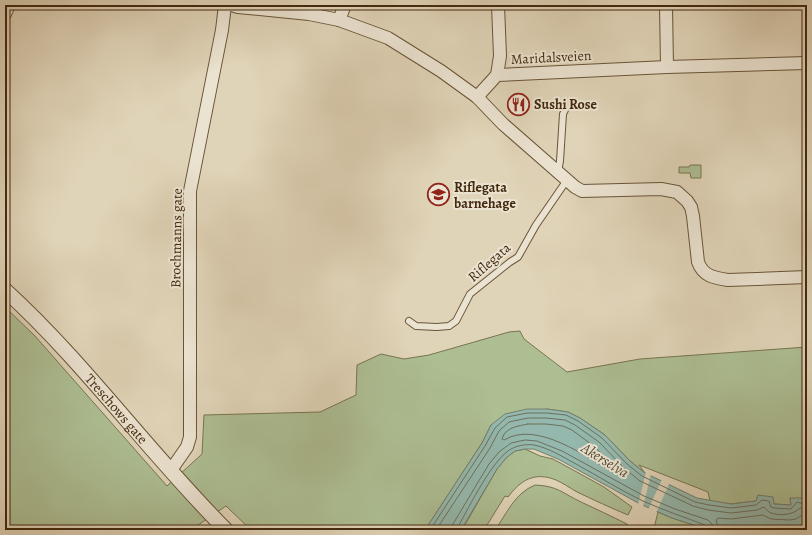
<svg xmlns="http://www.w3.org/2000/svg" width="812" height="535" font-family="Alegreya,serif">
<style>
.green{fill:#adbe93;stroke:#787450}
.water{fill:#94b8ad;stroke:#747f6d}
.pier{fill:#e0d4b8}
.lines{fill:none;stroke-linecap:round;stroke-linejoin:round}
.shore{stroke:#6c705e;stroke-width:1}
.service-casing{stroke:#6a5438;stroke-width:8}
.minor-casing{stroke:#6a5438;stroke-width:14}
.tertiary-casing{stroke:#6a5438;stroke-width:16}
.service{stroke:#ebe3d1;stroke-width:6}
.minor{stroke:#ebe3d1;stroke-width:12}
.tertiary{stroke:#ebe3d1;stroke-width:14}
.labels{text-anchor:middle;stroke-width:4;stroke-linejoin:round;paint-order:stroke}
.street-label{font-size:14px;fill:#43290e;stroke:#ebe3d1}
.poi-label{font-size:14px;font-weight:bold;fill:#43290e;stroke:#ebe3d1;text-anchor:start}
.water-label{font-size:15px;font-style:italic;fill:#574d36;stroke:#ebe3d1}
</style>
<rect width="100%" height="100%" fill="#e0d4b8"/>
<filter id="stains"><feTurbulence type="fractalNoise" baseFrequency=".005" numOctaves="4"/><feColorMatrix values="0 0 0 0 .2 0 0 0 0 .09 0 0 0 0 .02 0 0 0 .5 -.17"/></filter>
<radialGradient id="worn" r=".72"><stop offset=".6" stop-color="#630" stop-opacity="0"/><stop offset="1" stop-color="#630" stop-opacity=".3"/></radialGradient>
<g class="green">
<path d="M690,165H701V178H691L690,173H679V167H689Z"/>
<path d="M5,307L35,336L167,486L202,454L204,415L320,412L356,395L357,365L381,354L404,359L429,355L509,332L520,331L524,339L567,372L640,359L807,347V504L790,498L791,505L774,504L758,495L756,501L731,504L710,501L708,492L639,465L645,473L630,461L605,435L580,418L568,412L547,409L491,425L482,443L425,530H251L226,506L191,530H5Z"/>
<path d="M525,449L540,456L553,459L575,471L604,487L632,507L628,515C611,508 594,500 577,492C570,488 563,483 556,480C534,471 520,481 508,497L505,496L484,530H462L497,469L506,458L515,451Z"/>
<path d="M535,485C558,486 562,493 581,502C596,509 611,516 627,524L630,530L569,529V530H495C507,513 515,493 535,485Z"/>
<path d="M658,512L672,518L709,530H660L654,528Z"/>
</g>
<path class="water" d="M527,409H547L568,412L580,418L605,435L630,461L645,473L697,498L731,504L756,501L758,495L773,497L774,504L791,505L790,498H805V503L807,504V530H709L672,518L640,504L558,459L534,449H525L515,451L506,458L497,469L461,530H425L482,443L491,425L505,414Z"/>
<g class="pier">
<path d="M646,472L651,474L643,507L638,505Z"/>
<path d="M662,479L670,482L656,513L648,510Z"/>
</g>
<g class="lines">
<g class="shore">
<path d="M528,424H546L563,426L572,430L595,447L617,470V472L615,473C586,457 537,420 504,440L502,439C505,427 519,426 528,424Z"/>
<path d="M430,530L485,446L495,428L507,417L527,413H547L566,415L578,421L602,438L627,464L642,476L695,502L709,505L731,508L756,505L762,500L769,501L771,507L774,508L791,509L797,502L807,505"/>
<path d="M436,530L490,448L499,431L509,422L528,418H546L565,420L575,425L599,442L624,468L640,481L693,506L708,510L731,513L757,510L764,507C766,509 768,512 771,513C780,516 793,515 800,508L807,510"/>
<path d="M452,530L453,524L489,464L499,452L511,443L525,440L537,441L562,451L644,496L675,509L708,520L712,524L713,530"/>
<path d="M457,530L458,527C469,507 494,456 513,448C519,445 528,444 534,445C549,448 563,457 576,464C598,476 620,490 643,501C663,510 684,517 705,525L708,527V530"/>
<path d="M719,530L716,520L718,518L731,519L763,515L771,519L790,520L796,519L802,515L807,516"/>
</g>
<defs>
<g id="service">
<path d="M806,129H807"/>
<path d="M558,172L560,161L563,114L565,110"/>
<path d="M409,321L416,326L437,327L449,326L456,321L470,294L510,262L518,257L536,225L567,180"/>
</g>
<g id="minor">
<path d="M232,5L238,7L309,14L339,20L388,38L441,71L477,97L503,124L575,187L582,191L661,189L677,192L687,201L691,207L693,216L698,262C703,276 714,278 728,280L807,277"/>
<path d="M666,5L667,67"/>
<path d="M5,14L9,5"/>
<path d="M339,20L345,5"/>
<path d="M497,75L500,56L498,5"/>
<path d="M477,97L497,75L667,67L807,63"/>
<path d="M171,470L187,447L190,437V191L222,30L225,5"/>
</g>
<g id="tertiary">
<path id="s1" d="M5,290C85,363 149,453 226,530"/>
</g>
</defs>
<use href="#service" class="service-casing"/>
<use href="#minor" class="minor-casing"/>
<use href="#tertiary" class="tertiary-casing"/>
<use href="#service" class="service"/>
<use href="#minor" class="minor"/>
<use href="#tertiary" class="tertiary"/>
</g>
<defs>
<symbol id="restaurant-ring" viewBox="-11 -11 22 22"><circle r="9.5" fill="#ebe3d1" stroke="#8f2418" stroke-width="1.5"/><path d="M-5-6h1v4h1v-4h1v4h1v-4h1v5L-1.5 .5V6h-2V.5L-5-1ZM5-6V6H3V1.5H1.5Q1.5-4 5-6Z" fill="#8f2418"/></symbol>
<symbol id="school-ring" viewBox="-11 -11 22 22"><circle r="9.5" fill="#ebe3d1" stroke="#8f2418" stroke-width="1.5"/><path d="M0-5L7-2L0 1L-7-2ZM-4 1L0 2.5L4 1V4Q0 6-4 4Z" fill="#8f2418"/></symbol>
</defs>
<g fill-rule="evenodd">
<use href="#restaurant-ring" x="506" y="92" width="25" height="25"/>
<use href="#school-ring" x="426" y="182" width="25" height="25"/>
</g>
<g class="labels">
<g class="street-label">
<text transform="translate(551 57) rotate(-3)" y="5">Maridalsveien</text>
<text transform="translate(176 238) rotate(-89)" y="5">Brochmanns gate</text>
<text transform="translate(489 262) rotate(-41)" y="5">Riflegata</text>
<text dy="5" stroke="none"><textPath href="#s1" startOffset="163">Treschows gate</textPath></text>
</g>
<g class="poi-label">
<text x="534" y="109">Sushi Rose</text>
<text x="454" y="192">Riflegata<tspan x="454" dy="16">barnehage</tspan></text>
</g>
<g class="water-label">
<text transform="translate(605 460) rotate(32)" y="5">Akerselva</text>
</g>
</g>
<rect width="812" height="535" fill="none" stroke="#e0d4b8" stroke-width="20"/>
<rect x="6" y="6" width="800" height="523" fill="none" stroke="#43290e" stroke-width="2"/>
<rect x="10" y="10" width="792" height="515" fill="none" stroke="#43290e"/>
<rect width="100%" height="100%" filter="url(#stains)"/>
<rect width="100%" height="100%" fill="url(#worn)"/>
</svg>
